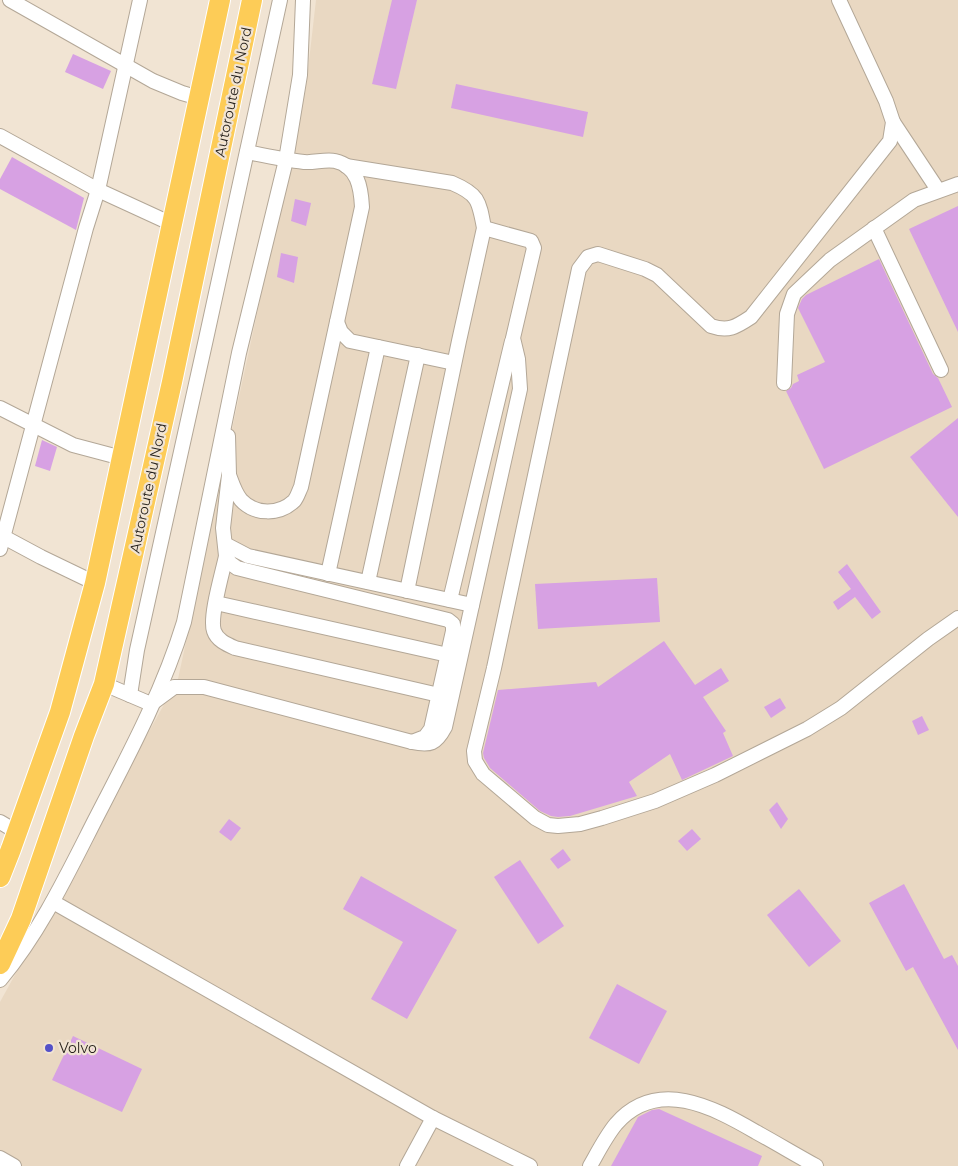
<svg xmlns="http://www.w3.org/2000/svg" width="958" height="1166" font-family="Montserrat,sans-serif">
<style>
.built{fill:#e9d8c2}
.building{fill:#d7a1e3}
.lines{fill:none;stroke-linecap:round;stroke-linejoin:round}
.minor-casing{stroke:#b3a797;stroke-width:16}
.highway-casing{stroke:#fff;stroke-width:22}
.minor{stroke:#fff;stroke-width:14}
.highway{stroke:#fdcc57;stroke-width:20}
.poi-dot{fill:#5451c8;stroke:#f1e4d3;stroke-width:2}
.labels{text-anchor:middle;stroke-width:4.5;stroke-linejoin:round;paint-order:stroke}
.street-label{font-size:14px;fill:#241f19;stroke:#f1e4d3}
.poi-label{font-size:14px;fill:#241f19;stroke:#f1e4d3;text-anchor:start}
</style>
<rect width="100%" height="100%" fill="#f1e4d3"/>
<path class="built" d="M316,0H958V1166H0V1002L178,679L306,87Z"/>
<g class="building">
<path d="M392,0H417L396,89L372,84Z"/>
<path d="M73,54L111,71L103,89L65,72Z"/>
<path d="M456,84L588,112L583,137L451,108Z"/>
<path d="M12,157L84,198L76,230L0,189V179Z"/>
<path d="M295,199L311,203L306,226L291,221Z"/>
<path d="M958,206V332L909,229Z"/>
<path d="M281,253L298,257L294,283L277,277Z"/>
<path d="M879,259L933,374L938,378L952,407L824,469L786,391L791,388L793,384L799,381L797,375L825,362L798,308L802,299L806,295Z"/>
<path d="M958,418V517L910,457Z"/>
<path d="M42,440L57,447L50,471L35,466Z"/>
<path d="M847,564L881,612L872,619L855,597L838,610L833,602L851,589L838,572Z"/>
<path d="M657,578L660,622L538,629L535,584Z"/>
<path d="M664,641L695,685L721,668L729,681L703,697L726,731L723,733L733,756L682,780L670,754L629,782L637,796L570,816L558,817L551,816L540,811L490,768L484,758L483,753L498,690L596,682L598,687Z"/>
<path d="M780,698L786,708L771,718L764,707Z"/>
<path d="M922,716L929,730L918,735L912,721Z"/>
<path d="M777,802L788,819L781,829L769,810Z"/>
<path d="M229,819L241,828L231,841L219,832Z"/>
<path d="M692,829L701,839L687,851L678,841Z"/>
<path d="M563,849L571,860L558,869L550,859Z"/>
<path d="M520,860L564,926L538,944L494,877Z"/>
<path d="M361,876L457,930L407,1019L371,999L403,942L343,909Z"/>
<path d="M904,884L944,959L952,955L958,966V1050L913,967L906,971L869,903Z"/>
<path d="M799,889L841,941L809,967L767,915Z"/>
<path d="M617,984L667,1011L639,1064L589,1038Z"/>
<path d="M73,1036L142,1069L122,1112L52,1080Z"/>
<path d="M659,1109L762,1156L758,1166H611L638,1117L652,1110Z"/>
</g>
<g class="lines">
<defs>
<g id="minor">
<path d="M10,0L153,81L182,93L199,98"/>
<path d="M839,0L886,101L893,122L890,141L751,317C736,327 728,332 711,326L657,275L645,269L598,254L588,257L579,269L494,668L474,751L475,761L483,774L535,818L548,825L558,826L580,824L602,818L655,801L715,775L807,729L841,708L928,639L958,618"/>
<path d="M893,122L938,190"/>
<path d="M0,136L98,190L172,224"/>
<path d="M346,166L452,183C478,194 479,200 484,228L459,341L407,591"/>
<path d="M874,228L941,370"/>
<path d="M337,322L341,332L350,341L454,363"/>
<path d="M784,383L787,314L794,294L830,260L914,200L958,184"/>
<path d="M0,408L73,445L122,458"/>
<path d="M228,436L229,475L223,528L226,556L230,563L237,568L448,620L453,624V631L431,729L425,737L412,742"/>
<path d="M229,475C232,483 235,493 241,500C255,515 279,515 294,501C297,498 299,491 301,487L362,207C361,188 358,166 335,161C325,159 314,163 304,162C285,160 266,156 247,152"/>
<path d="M0,535L41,557L95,583"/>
<path d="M225,544L248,556L472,605"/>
<path d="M0,549L86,228L98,190L140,0"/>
<path d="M226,556C223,571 209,617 214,631C217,640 226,644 235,648L439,695"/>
<path d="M328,574L378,347"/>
<path d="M368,582L418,355"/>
<path d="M450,600L512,341"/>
<path d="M216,603L448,655"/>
<path d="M104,684L151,704L174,687H204L412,742C430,746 436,744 445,727L520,389L518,359L513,338L534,248L531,241L484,228"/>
<path d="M130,695L137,650L206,339L280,0"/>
<path d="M0,822L17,832"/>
<path d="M53,902L433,1118L530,1166"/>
<path d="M0,980C40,932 67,875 95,820C128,756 163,691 184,622L239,353L286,160L300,75L303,0"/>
<path d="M0,1158L14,1166"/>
<path d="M407,1166L433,1118"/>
<path d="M590,1166C598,1152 606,1136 616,1124C657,1077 713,1107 756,1132C776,1143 796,1155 816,1166"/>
</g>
<g id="highway">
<path d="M0,877L11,849L60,712L95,583L220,0"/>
<path d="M0,964L21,919L84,736L104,684L172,382L252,0"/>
</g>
</defs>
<use href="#minor" class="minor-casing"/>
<use href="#highway" class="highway-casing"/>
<use href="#minor" class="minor"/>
<use href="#highway" class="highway"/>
</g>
<circle class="poi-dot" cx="49" cy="1048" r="5"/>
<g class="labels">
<g class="street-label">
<text transform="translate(233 92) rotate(-78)" y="5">Autoroute du Nord</text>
<text transform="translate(148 488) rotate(-78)" y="5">Autoroute du Nord</text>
</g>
<g class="poi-label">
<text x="59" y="1053">Volvo</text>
</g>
</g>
</svg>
